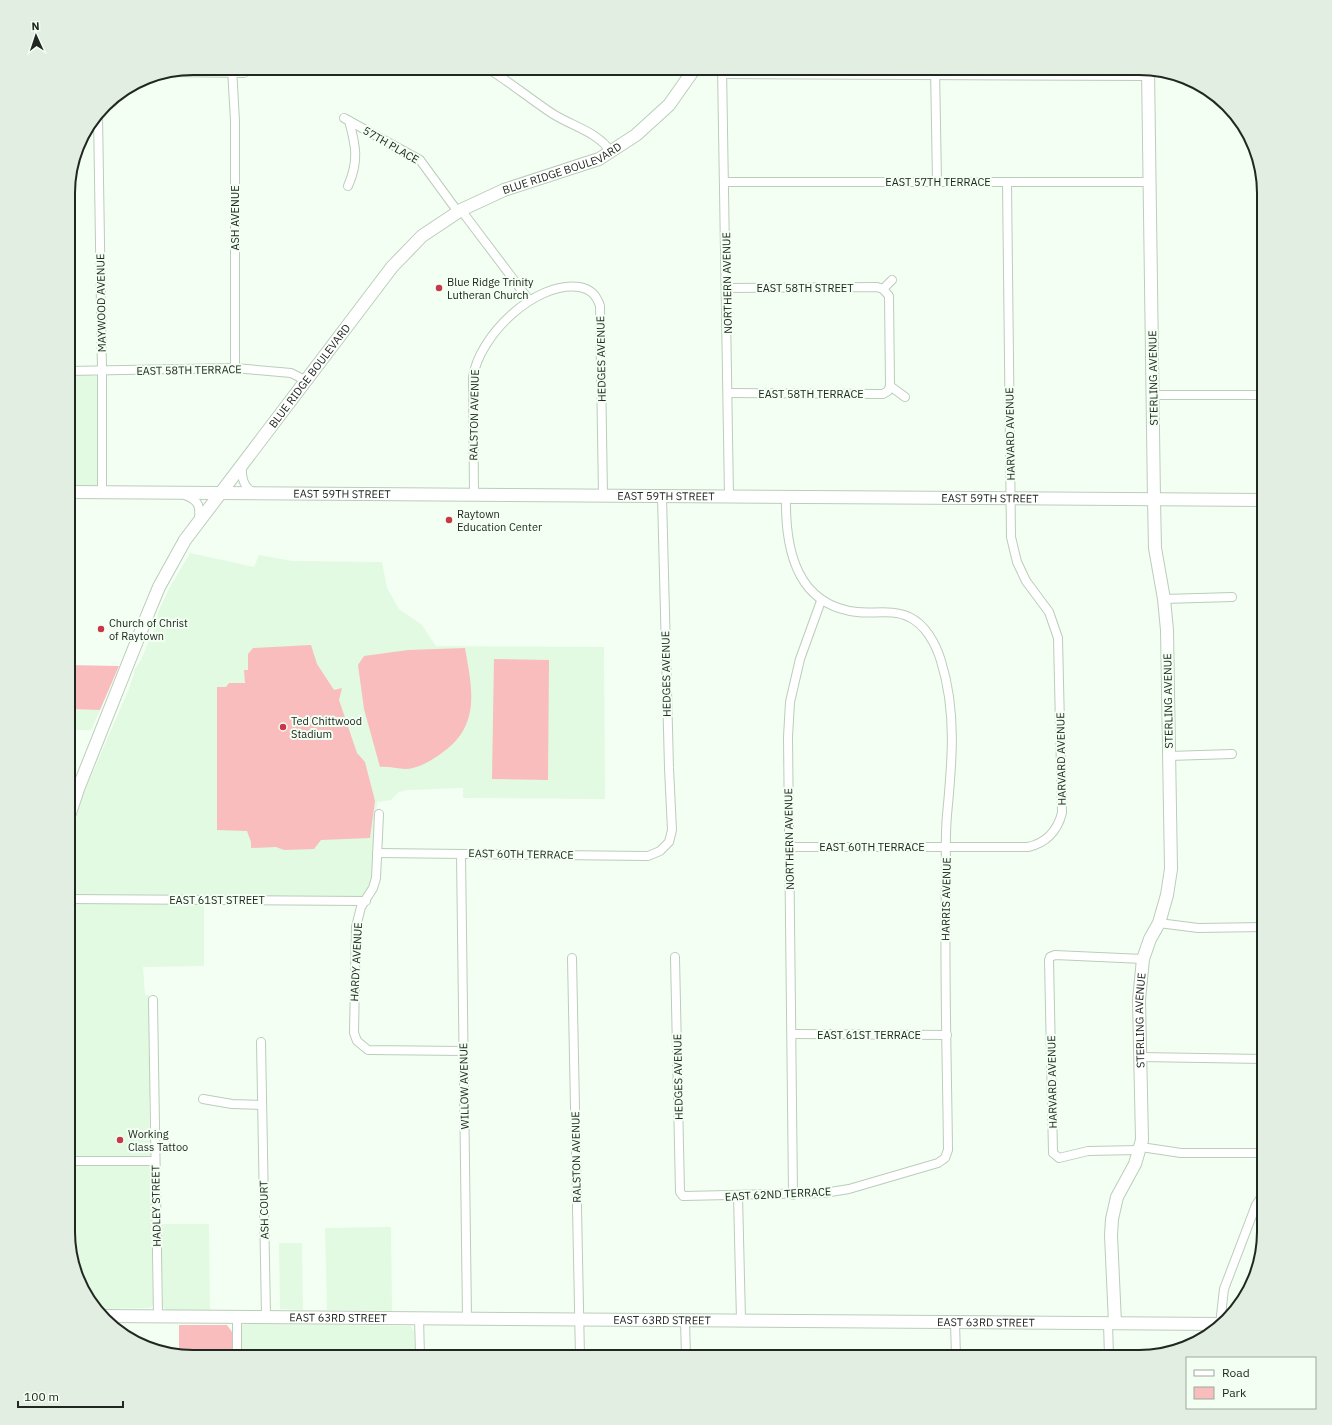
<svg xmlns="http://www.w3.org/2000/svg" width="1332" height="1425" font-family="'IBM Plex Sans',sans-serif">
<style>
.built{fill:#e1fae1}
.green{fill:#f8bdbc}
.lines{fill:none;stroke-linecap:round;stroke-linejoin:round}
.street-casing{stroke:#bbcdbb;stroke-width:10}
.secondary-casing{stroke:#bbcdbb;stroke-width:14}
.street{stroke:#fff;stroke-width:8}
.secondary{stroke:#fff;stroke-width:12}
.poi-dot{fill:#c73746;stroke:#f3fff3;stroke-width:1.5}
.labels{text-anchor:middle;stroke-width:4;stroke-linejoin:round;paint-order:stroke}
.street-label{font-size:11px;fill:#212821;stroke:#f3fff3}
.poi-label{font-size:11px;fill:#212821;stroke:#f3fff3;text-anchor:start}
.rim{fill:none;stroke:#212821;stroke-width:2}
</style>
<rect width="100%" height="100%" fill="#f3fff3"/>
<g class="built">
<path d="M68,375H92L97,377L99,381L98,484L97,486L68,488Z"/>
<path d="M190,553L254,567L259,555L292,561L382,562L387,588L399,609L422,625L436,646L604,647L605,799L463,798V788L408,790L399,792L391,800L377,802L372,877L364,897L71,895L68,893V852L82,797L128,691L134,674V670L141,660L156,625L158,612L170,587Z"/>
<path d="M68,709L100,710L91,730H68Z"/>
<path d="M74,903L204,904V966L143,967L145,995H149L151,1082L149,1103L153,1304L151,1308L95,1309L75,1272L68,1232V905Z"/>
<path d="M161,1224H209L210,1310H166L163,1307Z"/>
<path d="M391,1227L392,1311L327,1310L325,1228Z"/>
<path d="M279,1243H302L303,1310L280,1309Z"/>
<path d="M246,1324L411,1326L414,1332L415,1357H241V1329L242,1325Z"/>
</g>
<g class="green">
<path d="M311,645L317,664L334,690L342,688L339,700L357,753L365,762L375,801L370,838L321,840L314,849L284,850L276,847L251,848V842L247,831L217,830V687H226L229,683H245L244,670H248V654L253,648Z"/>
<path d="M465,648C472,688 481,725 443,752C434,759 424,765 413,768C403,771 391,766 380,767L364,709L358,665L364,656L408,650Z"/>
<path d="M494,659L549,660L548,780L492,779Z"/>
<path d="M68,665L119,666L100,710L68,709Z"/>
<path d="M179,1325H227L232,1332L233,1357H193L179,1354Z"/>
</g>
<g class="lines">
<defs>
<g id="street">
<path d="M232,68L235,121V368"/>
<path d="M487,68C510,82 530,99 553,114C572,126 598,132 611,152"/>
<path d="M722,68L729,497"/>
<path d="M935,68L937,182"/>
<path d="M172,72L244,73"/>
<path d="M724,74L1148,76"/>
<path d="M98,115L102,371V492"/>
<path d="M344,118L420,160L458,212"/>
<path d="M725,182H1150"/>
<path d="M348,186C359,161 356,146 349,121"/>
<path d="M461,210L529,300"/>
<path d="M727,288L877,287L883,289"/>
<path d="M883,289L889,296L890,386L905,397"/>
<path d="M883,289L892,280"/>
<path d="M68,371L235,368L291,373L307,381"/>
<path d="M728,393L883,394L888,391L890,386"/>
<path d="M1153,395H1264"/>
<path d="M242,465C241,477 243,487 254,493"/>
<path d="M185,495C200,501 200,506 199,522"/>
<path d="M474,495L473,377C479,336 535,281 579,287C590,289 596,294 600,306L603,496"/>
<path d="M1164,599L1232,597"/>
<path d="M1169,756L1232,754"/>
<path d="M379,814L376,878L373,888L361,907L356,927L354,1033L357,1041L368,1050L464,1051"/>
<path d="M789,847H1028C1046,843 1057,832 1062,813L1058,638L1049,612L1026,581L1017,562L1011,537L1007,182"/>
<path d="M377,853L648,856L660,851L669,842L672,830L669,768L662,497"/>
<path d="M461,854L467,1318"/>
<path d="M68,899L366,901"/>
<path d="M1159,923L1198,928L1264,927"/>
<path d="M675,957L680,1192L683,1196L824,1193L849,1189L938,1163L945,1158L948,1150C947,1060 944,969 946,879C946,857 945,836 947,815C952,763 957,712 941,661C936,644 925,624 909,617C893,609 873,614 857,612C796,605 785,549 786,497"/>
<path d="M572,958L580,1357"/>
<path d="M153,1000L158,1316"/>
<path d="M792,1034L947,1035"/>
<path d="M261,1042L266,1316"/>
<path d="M1140,1057L1264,1059"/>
<path d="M203,1099L232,1104L262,1105"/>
<path d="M1141,1147L1181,1153H1264"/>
<path d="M1139,1150L1088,1151L1059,1158L1053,1153L1049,960L1050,957L1055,955L1143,959"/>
<path d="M68,1161H154"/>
<path d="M793,1195L788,737L790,702L800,659L821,601"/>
<path d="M738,1196L741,1320"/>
<path d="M419,1317L420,1357"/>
<path d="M685,1320L686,1357"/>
<path d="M955,1322L956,1357"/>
<path d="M1108,1323L1109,1357"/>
<path d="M1220,1324L1224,1289L1256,1205L1264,1193"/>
<path d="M237,1357V1316"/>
</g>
<g id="secondary">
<path id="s1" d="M68,492L1264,500"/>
<path id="s2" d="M68,819L78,789L147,616L159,587L185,540L392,267L422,236L461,210L504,190L599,159L636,135L669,105L695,68"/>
<path id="s3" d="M103,1316L1221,1324"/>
<path id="s4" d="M1115,1323L1111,1235L1112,1219L1117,1197L1135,1164L1142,1140L1139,1000L1143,959L1150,939L1159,923L1167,895L1171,869L1167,630L1164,599L1155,548L1154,500L1148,69"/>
</g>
</defs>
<use href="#street" class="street-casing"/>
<use href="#secondary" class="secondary-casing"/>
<use href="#street" class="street"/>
<use href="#secondary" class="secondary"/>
</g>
<g class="poi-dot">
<circle cx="439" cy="288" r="4"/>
<circle cx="449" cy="520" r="4"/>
<circle cx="101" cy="629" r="4"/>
<circle cx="283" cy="727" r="4"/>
<circle cx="120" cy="1140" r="4"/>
</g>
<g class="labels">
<g class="street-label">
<text transform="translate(391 145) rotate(30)" y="4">57TH PLACE</text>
<text dy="4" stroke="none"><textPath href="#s2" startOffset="845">BLUE RIDGE BOULEVARD</textPath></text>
<text x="938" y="186">EAST 57TH TERRACE</text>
<text transform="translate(235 218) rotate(-90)" y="4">ASH AVENUE</text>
<text transform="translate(727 283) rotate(-91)" y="4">NORTHERN AVENUE</text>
<text x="805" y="292">EAST 58TH STREET</text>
<text transform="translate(101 303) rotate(-91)" y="4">MAYWOOD AVENUE</text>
<text transform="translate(601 359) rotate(-91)" y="4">HEDGES AVENUE</text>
<text transform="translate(189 370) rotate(-1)" y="4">EAST 58TH TERRACE</text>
<text dy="4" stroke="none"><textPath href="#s2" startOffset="509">BLUE RIDGE BOULEVARD</textPath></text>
<text transform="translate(1153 378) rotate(-91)" y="4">STERLING AVENUE</text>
<text x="811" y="398">EAST 58TH TERRACE</text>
<text transform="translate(474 415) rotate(-89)" y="4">RALSTON AVENUE</text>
<text transform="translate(1010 434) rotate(-91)" y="4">HARVARD AVENUE</text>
<text dy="4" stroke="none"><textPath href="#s1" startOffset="274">EAST 59TH STREET</textPath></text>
<text dy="4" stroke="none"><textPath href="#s1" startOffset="598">EAST 59TH STREET</textPath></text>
<text dy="4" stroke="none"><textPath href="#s1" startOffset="922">EAST 59TH STREET</textPath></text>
<text transform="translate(666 674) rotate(-91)" y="4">HEDGES AVENUE</text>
<text transform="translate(1168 701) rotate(-91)" y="4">STERLING AVENUE</text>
<text transform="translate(1061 759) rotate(-91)" y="4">HARVARD AVENUE</text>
<text transform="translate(789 839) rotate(-91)" y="4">NORTHERN AVENUE</text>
<text x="872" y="851">EAST 60TH TERRACE</text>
<text transform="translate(521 854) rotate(1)" y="4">EAST 60TH TERRACE</text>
<text transform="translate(946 899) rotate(-89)" y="4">HARRIS AVENUE</text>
<text x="217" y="904">EAST 61ST STREET</text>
<text transform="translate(356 962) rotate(-87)" y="4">HARDY AVENUE</text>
<text dy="4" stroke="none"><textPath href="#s4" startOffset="309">STERLING AVENUE</textPath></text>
<text x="869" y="1039">EAST 61ST TERRACE</text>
<text transform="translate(678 1077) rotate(-91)" y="4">HEDGES AVENUE</text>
<text transform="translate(1052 1082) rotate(-91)" y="4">HARVARD AVENUE</text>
<text transform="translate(464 1086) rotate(-91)" y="4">WILLOW AVENUE</text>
<text transform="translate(576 1157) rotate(-91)" y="4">RALSTON AVENUE</text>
<text transform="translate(778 1194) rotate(-3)" y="4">EAST 62ND TERRACE</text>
<text transform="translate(156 1206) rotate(-91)" y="4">HADLEY STREET</text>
<text transform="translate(264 1210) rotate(-91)" y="4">ASH COURT</text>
<text dy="4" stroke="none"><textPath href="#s3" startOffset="235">EAST 63RD STREET</textPath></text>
<text dy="4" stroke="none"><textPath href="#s3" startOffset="559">EAST 63RD STREET</textPath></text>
<text dy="4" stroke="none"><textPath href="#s3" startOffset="883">EAST 63RD STREET</textPath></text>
</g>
<g class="poi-label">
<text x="447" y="286">Blue Ridge Trinity<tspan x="447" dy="13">Lutheran Church</tspan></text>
<text x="457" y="518">Raytown<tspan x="457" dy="13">Education Center</tspan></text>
<text x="109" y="627">Church of Christ<tspan x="109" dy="13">of Raytown</tspan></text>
<text x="291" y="725">Ted Chittwood<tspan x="291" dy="13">Stadium</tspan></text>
<text x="128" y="1138">Working<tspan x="128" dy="13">Class Tattoo</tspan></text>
</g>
</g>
<path d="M0 0H1332V1425H0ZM193 75H1139A118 118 0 0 1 1257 193V1232A118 118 0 0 1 1139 1350H193A118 118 0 0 1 75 1232V193A118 118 0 0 1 193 75Z" fill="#e2eee2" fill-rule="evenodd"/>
<path class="rim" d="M193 75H1139A118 118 0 0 1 1257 193V1232A118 118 0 0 1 1139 1350H193A118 118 0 0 1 75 1232V193A118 118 0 0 1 193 75Z"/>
<rect x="1186" y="1357" width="130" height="52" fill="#f3fff3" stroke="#9fa99f"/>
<rect x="1194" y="1370" width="20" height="6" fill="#ffffff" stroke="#9fa99f"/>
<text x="1222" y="1377" font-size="12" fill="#212821">Road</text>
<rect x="1194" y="1387" width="20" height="12" fill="#f8bdbc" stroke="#9fa99f"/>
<text x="1222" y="1397" font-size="12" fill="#212821">Park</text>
<g transform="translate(36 36) rotate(357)" stroke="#f3fff3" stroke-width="3" paint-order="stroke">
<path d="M0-3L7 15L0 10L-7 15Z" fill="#212821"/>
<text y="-6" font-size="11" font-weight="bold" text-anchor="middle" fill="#212821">N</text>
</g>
<path d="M18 1401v6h105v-6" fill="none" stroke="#212821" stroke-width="2"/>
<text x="24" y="1401" font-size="12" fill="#212821" stroke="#f3fff3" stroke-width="3" paint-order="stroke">100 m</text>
</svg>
